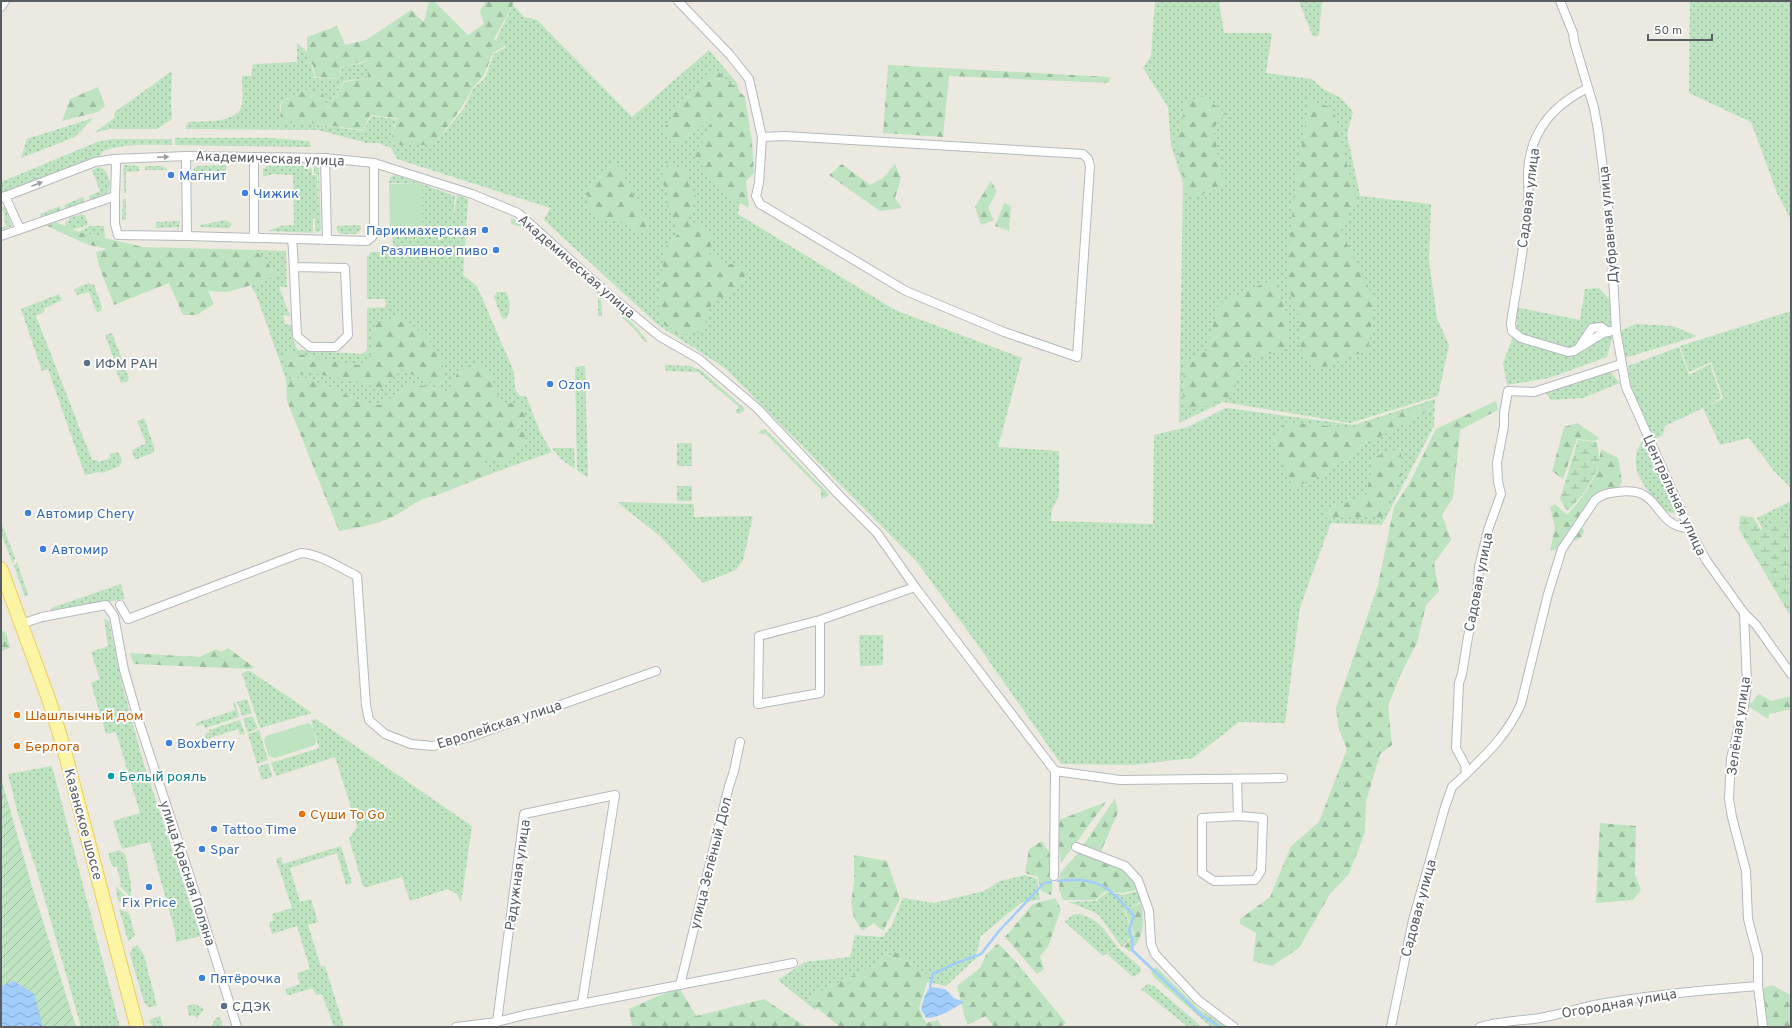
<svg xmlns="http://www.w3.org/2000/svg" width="1792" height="1028" font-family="Overpass,sans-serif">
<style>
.grass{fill:url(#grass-dots)}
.forest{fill:url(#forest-firs)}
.wetland{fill:url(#wetland-marsh)}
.garden{fill:url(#garden-furrows)}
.pitch{fill:#bde3c0}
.water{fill:url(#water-waves)}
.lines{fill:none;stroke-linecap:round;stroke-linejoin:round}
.stream{stroke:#a0cdfc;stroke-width:2.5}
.minor-casing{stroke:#b6b8bd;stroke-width:10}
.primary-casing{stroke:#ecce59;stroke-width:15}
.minor{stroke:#fff;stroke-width:8}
.primary{stroke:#fcf5a5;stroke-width:13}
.oneway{fill:#9b9da0}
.shop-dot{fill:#3f7fe0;stroke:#fff;stroke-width:1.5}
.service-dot{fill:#5c6f8a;stroke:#fff;stroke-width:1.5}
.food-dot{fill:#e8710a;stroke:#fff;stroke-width:1.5}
.culture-dot{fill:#0f9aa8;stroke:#fff;stroke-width:1.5}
.labels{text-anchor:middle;stroke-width:4;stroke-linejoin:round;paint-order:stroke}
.street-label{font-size:14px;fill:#595c61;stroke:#fff}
.shop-label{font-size:14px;fill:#366cbe;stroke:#fff;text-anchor:start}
.service-label{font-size:14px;fill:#4e5e75;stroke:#fff;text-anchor:start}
.food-label{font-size:14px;fill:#c56008;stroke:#fff;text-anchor:start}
.culture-label{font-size:14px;fill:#0d838f;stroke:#fff;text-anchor:start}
</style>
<defs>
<pattern id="grass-dots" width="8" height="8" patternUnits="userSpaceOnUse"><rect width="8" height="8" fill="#bde3c0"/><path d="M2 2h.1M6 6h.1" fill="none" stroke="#9dbb9f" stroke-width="1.8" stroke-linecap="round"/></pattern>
<pattern id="forest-firs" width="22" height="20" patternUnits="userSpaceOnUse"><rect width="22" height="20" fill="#bde3c0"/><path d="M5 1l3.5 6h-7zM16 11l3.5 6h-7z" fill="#9dbb9f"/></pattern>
<pattern id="wetland-marsh" width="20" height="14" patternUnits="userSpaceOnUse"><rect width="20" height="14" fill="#bde3c0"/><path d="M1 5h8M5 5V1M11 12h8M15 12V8" fill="none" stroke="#9dbb9f"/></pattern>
<pattern id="garden-furrows" width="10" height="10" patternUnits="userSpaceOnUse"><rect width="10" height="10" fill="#bde3c0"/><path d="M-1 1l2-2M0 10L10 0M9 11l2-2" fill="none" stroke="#9dbb9f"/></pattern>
<pattern id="water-waves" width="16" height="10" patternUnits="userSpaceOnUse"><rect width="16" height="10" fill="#a0cdfc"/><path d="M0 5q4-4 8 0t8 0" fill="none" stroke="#85aacf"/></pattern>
</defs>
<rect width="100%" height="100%" fill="#eceae0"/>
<g class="grass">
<path d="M1155,1H1219L1224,33H1272L1266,73L1312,79L1323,89L1341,98L1353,112L1347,134L1360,196L1431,204L1429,261L1437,318L1449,345L1438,396L1350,423L1223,402L1179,423L1183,183L1171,145L1168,107L1143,68L1151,56Z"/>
<path d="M1299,1H1322L1319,34L1317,37L1312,35Z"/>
<path d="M1690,1H1791V220L1777,193L1751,122L1689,93Z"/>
<path d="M513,5L524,17L537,20L632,117L709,50L737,83L750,154L738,214L895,310L1022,358L998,447L1059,451V496L1052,509L1051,521L1153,524L1154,435L1188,427L1226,408L1354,425L1435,399L1434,426L1382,525L1331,523L1300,607L1285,723L1239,722L1193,758L1132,765L1061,764L980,648L917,562L725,368L658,325L544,220L550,208L397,159L391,148L378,143H367L318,130L185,129L188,122C204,121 239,124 242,104C243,95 242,85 242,76H251L253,64L297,62V43L307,52V61L312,65L314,78L338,79L342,67L366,62L368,78L344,81L327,109L323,93L302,90L280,104V123H310L363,131L371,116L396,119L390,142L399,145H434L464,108L473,89L485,78L494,54L506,47L496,40Z"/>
<path d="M172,71L171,102L172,119L157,129H109L94,133L114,118L115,112Z"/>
<path d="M93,118L75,137L21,158L27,139Z"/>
<path d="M175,138H271L309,141L311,147L175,145Z"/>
<path d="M112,139H172V145C149,145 125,143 103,151L100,156L1,193V182L97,142Z"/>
<path d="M124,165L139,166V171L126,172V193H124L123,169Z"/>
<path d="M227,165L225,171H206L194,175V168L198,166Z"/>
<path d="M145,166H162L168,170H145Z"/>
<path d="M267,166H309L312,169V175H317L319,218L318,174H314V166L319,168L321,230L316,233L315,231V218H313V233L268,231L280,226L294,225L293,175L273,174L263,177V169Z"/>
<path d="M99,167L104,169C109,177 112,184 108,193L90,200L89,196L100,191L92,170Z"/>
<path d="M395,175L422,184L389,183L390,177Z"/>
<path d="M422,184L455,196L453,221L457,195L468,199L463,275L477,286L514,372L515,390L520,396H526L541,434L552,452L490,474L477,457L516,430L525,418L498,401L460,368L448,392L420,385H408L381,405L365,403L306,378L286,379L256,294L251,287L252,285L275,275L269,264L255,250L286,251L287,287H279L290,316L283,315L285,324L292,325V338L298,350L362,354L367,350V308L386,307L385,299H367V257L371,252H386L393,249L392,229L453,231L422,229Z"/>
<path d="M83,197L85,202L66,209L64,205Z"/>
<path d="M123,199H126V220H122Z"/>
<path d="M60,206L62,210L41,217L40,214Z"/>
<path d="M5,207L12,226L1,230V228L6,226L4,218L5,217L2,208Z"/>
<path d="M82,214L83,215H85L88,225L68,231L65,222L78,217L69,220V218Z"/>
<path d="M511,218L527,224L564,258L562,260L530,229L511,224Z"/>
<path d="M226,220L232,224L230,228L201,227L200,225Z"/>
<path d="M180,221L179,227L156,228V222Z"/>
<path d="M360,225L361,229L356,234H340L336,228L338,226Z"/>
<path d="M90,226H104L105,238L79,232Z"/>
<path d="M581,273L601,293L602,316H598V294L579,276Z"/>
<path d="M89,283L94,285L102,307L101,310L97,313L89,292L77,295L74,289Z"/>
<path d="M1599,288L1609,299L1612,338L1607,357L1549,378L1507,385L1503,363L1517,326L1516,307L1580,320L1585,289Z"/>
<path d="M497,292H506C510,298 511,311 507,318L504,319L501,316L494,297Z"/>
<path d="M59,294L62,300L45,308L44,312L36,316L92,460H96L99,462L110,458V454L118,452L122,460L120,466L102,473L99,472L85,475L48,369L42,371L21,309Z"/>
<path d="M620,311L639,330L647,341L645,342L637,332L618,313Z"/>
<path d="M1791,311V579L1781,567L1757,518L1791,501L1790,487L1774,471L1749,438L1720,445L1703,408L1665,426L1663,435L1654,440L1633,398L1628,366L1679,347L1689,375L1710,364L1721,397L1708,406L1723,398L1711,362L1689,372L1680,346Z"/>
<path d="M1635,324L1673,326L1697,336L1625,358L1621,331Z"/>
<path d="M112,333L129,378L128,381L121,383L115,367L116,365L105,335Z"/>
<path d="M666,364L668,365L691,366L702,371L745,409L744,411L739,414L735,412L739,407L698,372L666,371L665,367Z"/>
<path d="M585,366L588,478L577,470L575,367Z"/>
<path d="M1609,370L1620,383L1583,398L1551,400L1544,391Z"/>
<path d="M144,418L154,447V452L135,460L132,450L146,443L137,421Z"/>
<path d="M765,429L829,494L826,497L821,499V490L766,434L758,433L761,430Z"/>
<path d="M1643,440L1680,514L1666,512C1648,491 1623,468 1643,440Z"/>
<rect x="677" y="443" width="15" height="23"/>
<path d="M552,448H574L575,469L561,459Z"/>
<rect x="677" y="486" width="15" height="15"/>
<path d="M617,502L694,504V517L753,516L743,560L736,570L703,583L661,537Z"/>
<path d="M1,522L15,558L13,564L1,533Z"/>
<path d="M17,562L28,594L25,597L14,566Z"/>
<path d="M121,584L125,599L52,611L51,608Z"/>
<path d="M104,618L109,621L122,684L143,761L201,936L176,942L175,931L150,842L122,849L113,821L140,813L116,732L106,734L91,683L100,679L91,652L108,646Z"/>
<path d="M859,635H883V665L860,666Z"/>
<path d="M246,671H250L312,713L260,728L242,674Z"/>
<path d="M247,699L252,713L242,716L237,702Z"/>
<path d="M235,702L239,717L205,728L203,724L196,726V723L235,710L233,703Z"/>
<path d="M252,716L258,728L248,733L243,719Z"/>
<path d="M316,719L472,826L461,903L457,894L448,889L410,901L402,877L367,887L363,886L349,839L357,827L335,757L276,776L271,763L319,748L311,720Z"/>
<path d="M240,720L245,734L240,735L238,729L201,741L200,737L207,735L206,733L210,732L209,730Z"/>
<path d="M259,730L268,760L257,764L248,734Z"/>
<path d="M268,763L273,777L262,780L258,767Z"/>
<path d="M52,766L120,1027H81L37,872L19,818L8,774Z"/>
<path d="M341,846L352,883L346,885L337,853L290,868L300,902L311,899L318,922L308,925L321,967L325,966L344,1027H334L322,994L316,995L313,988L290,995L286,994V989L300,984L297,973L310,969L297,926L272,934L269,922L274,921L272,914L292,908L276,859L281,857L283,864Z"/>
<path d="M119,850L125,854L131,884V898L119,885L121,884L117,867L112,866L108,854Z"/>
<path d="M1025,875L1037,879L1040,900L1022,902L981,936L975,959L946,986L927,982L864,980L815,1010L778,980L805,962L850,957L855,935L883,937L891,927L903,898L934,903L984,891L1000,881Z"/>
<path d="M116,886L130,901L129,903L119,902L117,897Z"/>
<path d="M1137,891L1141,902L1124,910L1133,934L1122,947L1098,914L1069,902L1096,901L1107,892L1124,895Z"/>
<path d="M119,909L129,913L135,936L128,941Z"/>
<path d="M1079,914C1100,919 1104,930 1117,946L1103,956L1065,922L1072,915Z"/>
<path d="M137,945L144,955L157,1006L148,1007L144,1002L130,954L132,948Z"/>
<path d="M1117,947L1141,968V972L1133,977L1107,954Z"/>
<path d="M1156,967L1200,1010L1228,1027H1211L1156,979L1151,973Z"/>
<path d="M1148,984L1154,986L1202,1027H1188L1141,989Z"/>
<path d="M195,1004L204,1009L197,1018L193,1015L189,1016L187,1006Z"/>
<path d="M160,1016L163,1027H152L150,1020Z"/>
<path d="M220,1017L223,1027H211L216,1018Z"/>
</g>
<g class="forest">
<path d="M429,1H434L468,35L484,24L480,11L486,1H515L494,39L505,46L493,53L483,77L473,87L462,107L434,145H399L390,142L397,118L370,115L363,130L310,123H280L281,104L302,90L323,93L327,109L344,82L368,78L366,61L341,67L338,79L315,77L313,65L307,61V37L337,26L345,45L366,40L411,10L424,22Z"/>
<path d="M888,65L1110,77L1109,83L949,76L943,137L883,133Z"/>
<path d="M713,67L745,97L752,142L754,173L746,181L749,208L726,195L695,157L714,115L681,145L663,130L678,107Z"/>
<path d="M98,87L105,106L98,112L62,121L70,99Z"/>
<path d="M1202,96L1226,113L1213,128L1224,187L1187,198L1177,141L1186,103Z"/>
<path d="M1309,100L1333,108L1356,200L1341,231L1375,300L1368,350L1316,370L1301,349L1299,316L1286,283L1294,195Z"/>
<path d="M616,161L650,228L643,233L619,221H602L589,210L587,192Z"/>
<path d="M669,163L685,170L696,197L688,218L715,237L708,253L720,261L750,269L736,290L712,302L703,332L678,335C673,332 667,328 663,323C652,309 665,269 663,250L678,234L675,222L667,206L668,191L659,179Z"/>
<path d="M842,164L870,185L883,178L895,164L901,178L895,198L902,208L880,211L829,175Z"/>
<path d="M991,181L997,191L988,208L994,220L981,225L975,207Z"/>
<path d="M1004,203L1011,206L1009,231L995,226Z"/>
<path d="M56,222L79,232L143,247L255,250L269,264L275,276L252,285L227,292L208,291L214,304L197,315H183L169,283L114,305L99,266L96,252L107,249L86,244L47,226Z"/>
<path d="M1274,279L1287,315L1289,348L1242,362L1232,397L1203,407L1183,406L1184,362L1206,351L1219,303Z"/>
<path d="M402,316L424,335L442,357L444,376L438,386L402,370L381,388L305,371L295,378L287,369L283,351L358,365L370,359L375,322Z"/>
<path d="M482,364L497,388L498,401L525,406V418L516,429L528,435L508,464L478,458L490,474L435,496C421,497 409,508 396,515C379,524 358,528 339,531L287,401L286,379L306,378L365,403L381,405L408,385H420L448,392L460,368Z"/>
<path d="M1496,401L1498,410L1460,430L1453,498L1442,515L1451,540L1434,563L1439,591L1426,605L1417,643L1401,673L1388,706L1392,745L1380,754L1366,802L1365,832L1349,874L1330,894L1299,948L1272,966L1253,961L1256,933L1240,924V919L1270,897L1291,846L1319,822L1347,749L1339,730L1336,708L1378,585L1394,507L1409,484L1436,429Z"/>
<path d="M1432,403L1426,412L1365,445L1326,473L1293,488L1273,441L1285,422L1350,428Z"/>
<path d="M1577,423L1599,438L1595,441L1577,439L1563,479L1552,471L1564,427Z"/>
<path d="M1401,448V477L1382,517L1322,518L1325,510L1366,496L1374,457Z"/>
<path d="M1601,449L1618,458L1622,481L1618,489L1598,492L1578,517L1584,531L1582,537L1558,549L1550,551L1555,527L1550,507L1555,504L1567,515C1587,492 1597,481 1601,449Z"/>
<path d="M1,631L6,632L10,648L1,651Z"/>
<path d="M228,648L254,667L251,669L134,664L130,653L199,657L216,649L221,652Z"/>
<path d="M1759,694L1771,701L1791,696V709L1769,714L1768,719L1748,706Z"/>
<path d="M1115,798L1118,812L1102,849V860C1120,867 1131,870 1137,890L1123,893L1106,891L1095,900H1063L1059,889L1060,873L1078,853Z"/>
<path d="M1106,802L1061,863L1056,821Z"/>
<path d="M1600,823L1636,826L1635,875L1641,890L1633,900L1596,903Z"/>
<path d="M1042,841L1051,855C1046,870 1056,880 1051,895L1041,891L1038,877L1025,873L1029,849Z"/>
<path d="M854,855L887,861L900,899L883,931L874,923L862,931L854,918L851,903L854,883Z"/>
<path d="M1055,898L1061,909L1048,947L1040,956L1044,969L1037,974L1005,937L1033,904Z"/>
<path d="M1141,903C1145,922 1144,938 1130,952L1124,947L1134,934L1125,910Z"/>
<path d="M998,943L1016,962L1066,1023L1060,1027H994L986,1016L967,1025L957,986L980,968L986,955Z"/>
<path d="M895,952L929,976L919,1008L926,1023L938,1020L942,1027H840L809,1001L822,990L865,970Z"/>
<path d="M1772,985L1791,995V1027H1767L1762,989Z"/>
<path d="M679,987L696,1016L764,999L805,1026L804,1027H632L629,1009Z"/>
</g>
<g class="wetland">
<path d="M1578,440L1597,442C1597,448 1600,455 1599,461C1594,481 1582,498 1567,511L1560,499Z"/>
<path d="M1740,516L1753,517L1761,530L1769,526L1774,517L1791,535V566L1784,565L1791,575V617L1739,529Z"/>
</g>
<path class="garden" d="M1,778L31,883L76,1027H1Z"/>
<g class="pitch">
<path d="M389,184H422V229L390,228Z"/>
<path d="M308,723L312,725L316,740L315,745L275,758L269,756L264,741L266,736Z"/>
</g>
<g class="water">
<path d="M14,981L34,994L43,1027H1V986Z"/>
<path d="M930,987L945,989L954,998L964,1002C952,1009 940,1018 926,1018L921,1009L925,995Z"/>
</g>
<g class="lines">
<g class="stream">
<path d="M1058,881C1099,876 1109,887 1134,916L1129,930L1132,939V950L1201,1015L1220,1027"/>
<path d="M930,987L933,974L954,964L981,954L999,931L1044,883L1051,882"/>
</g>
<defs>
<g id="minor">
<path d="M678,1L730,55L749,79L762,137L784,136L1083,154L1088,159L1090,166L1077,357L1004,332L906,291L760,204L756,196L759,183L762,137"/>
<path d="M1560,1L1573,33L1574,41L1594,108L1598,130L1610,223L1616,330L1626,387L1689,528L1706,560L1744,613L1756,625L1791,674"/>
<path d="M1,7L5,1"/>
<path d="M1588,88C1553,105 1530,132 1528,172C1528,184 1529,197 1528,209C1524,247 1517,285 1511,323L1512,331L1521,338L1568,352L1574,351L1603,333L1616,330"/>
<path d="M186,156L187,236L367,241L372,237L374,227V163"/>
<path d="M254,157V238"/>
<path d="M325,158L327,240"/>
<path d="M5,196L20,229"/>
<path d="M115,196V224L118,235L187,236"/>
<path d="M1,198L95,162L114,159L186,156L325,158L374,163L472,194L518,213L607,293L659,336L699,359L757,408L841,497L877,533L915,587L820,620L759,636L758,704L820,693V620"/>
<path d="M1,236L115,196L116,165L114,159"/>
<path d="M292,239L293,250L297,336L310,347H336L348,335L345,268L294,267"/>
<path d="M1580,346L1592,328L1601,327L1608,332"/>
<path d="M915,587L1055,771L1054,876"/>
<path d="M120,605L128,619L301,553C320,554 340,568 357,576L366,705L369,720L385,734L411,744L433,746L470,737L656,671"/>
<path d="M1744,613L1747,684L1744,707L1731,758L1729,799L1732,817L1746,871L1748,919L1758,957V986L1763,1027"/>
<path d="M21,624L42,617L106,605L114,616L124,670L139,722L191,880L237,1027"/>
<path d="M1055,771L1120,780L1283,778"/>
<path d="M1466,774C1488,753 1509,732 1521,704L1548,594L1562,549L1595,500C1602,494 1608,493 1617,492C1625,491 1635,491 1642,494C1661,503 1661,527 1689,528"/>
<path d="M1237,779L1238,816L1263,818L1261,871L1255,880L1214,881L1202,873V818L1238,816"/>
<path d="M1076,847L1125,866L1138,880L1149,911L1151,944L1155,954L1198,1000L1234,1027"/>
<path d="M680,985L729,786L734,771L740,742"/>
<path d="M497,1022L524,814L615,795L582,1003"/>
<path d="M456,1027L497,1022L524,1015L793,963"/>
<path d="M1391,1027L1413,920L1445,807L1452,787L1466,774L1465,765L1456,748L1459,683L1462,674L1468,637L1477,597L1479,567L1488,530L1501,494L1498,482L1497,463L1504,426V413L1508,391L1534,392L1621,364"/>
<path d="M1480,1027C1500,1021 1520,1021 1540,1018C1558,1015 1576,1009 1594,1005C1648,995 1703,990 1758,986"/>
</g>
<path id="primary" d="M1,569L49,700L63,745L137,1027"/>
</defs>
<use href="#minor" class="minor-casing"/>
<use href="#primary" class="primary-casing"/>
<use href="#minor" class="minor"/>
<use href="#primary" class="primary"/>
</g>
<defs><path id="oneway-solid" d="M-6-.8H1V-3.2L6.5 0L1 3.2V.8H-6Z"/></defs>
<g class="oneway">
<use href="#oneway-solid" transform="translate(163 157) rotate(-3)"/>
<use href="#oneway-solid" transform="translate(37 184) rotate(-21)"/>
</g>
<g class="shop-dot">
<circle cx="171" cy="175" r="4"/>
<circle cx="245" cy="193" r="4"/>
<circle cx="485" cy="230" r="4"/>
<circle cx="496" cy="250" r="4"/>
<circle cx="550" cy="384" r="4"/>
<circle cx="28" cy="513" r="4"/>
<circle cx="43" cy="549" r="4"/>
<circle cx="169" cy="743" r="4"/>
<circle cx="214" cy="829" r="4"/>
<circle cx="202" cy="849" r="4"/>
<circle cx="149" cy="887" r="4"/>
<circle cx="202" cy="978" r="4"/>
</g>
<g class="service-dot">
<circle cx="87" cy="363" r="4"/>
<circle cx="224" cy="1006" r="4"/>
</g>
<g class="food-dot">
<circle cx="17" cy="715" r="4"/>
<circle cx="17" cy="746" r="4"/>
<circle cx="302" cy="814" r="4"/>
</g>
<circle class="culture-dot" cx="111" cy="776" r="4"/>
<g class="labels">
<g class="street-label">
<text transform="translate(270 158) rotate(2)" y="5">Академическая улица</text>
<text transform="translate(1528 198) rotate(-83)" y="5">Садовая улица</text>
<text transform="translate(1608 225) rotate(-95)" y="5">Дубравная улица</text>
<text transform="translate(577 266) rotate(41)" y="5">Академическая улица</text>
<text transform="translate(1675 495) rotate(65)" y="5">Центральная улица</text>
<text transform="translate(1478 582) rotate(-79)" y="5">Садовая улица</text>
<text transform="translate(499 724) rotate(-18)" y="5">Европейская улица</text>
<text transform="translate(1738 726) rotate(-82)" y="5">Зелёная улица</text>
<text transform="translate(84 824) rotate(75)" y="5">Казанское шоссе</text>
<text transform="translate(710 863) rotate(-76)" y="5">улица Зелёный Дол</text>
<text transform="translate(188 873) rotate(72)" y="5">улица Красная Поляна</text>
<text transform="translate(517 875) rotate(-82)" y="5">Радужная улица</text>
<text transform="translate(1418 908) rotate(-75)" y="5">Садовая улица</text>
<text transform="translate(1619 1003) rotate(-10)" y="5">Огородная улица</text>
</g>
<g class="shop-label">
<text x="179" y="180">Магнит</text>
<text x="253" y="198">Чижик</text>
<text x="477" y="235" text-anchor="end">Парикмахерская</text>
<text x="488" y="255" text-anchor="end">Разливное пиво</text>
<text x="558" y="389">Ozon</text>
<text x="36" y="518">Автомир Chery</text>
<text x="51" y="554">Автомир</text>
<text x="177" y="748">Boxberry</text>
<text x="222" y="834">Tattoo Time</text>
<text x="210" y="854">Spar</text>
<text x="149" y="907" text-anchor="middle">Fix Price</text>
<text x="210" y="983">Пятёрочка</text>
</g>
<g class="service-label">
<text x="95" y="368">ИФМ РАН</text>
<text x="232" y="1011">СДЭК</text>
</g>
<g class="food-label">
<text x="25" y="720">Шашлычный дом</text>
<text x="25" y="751">Берлога</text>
<text x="310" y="819">Суши To Go</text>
</g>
<g class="culture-label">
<text x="119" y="781">Белый рояль</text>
</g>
</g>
<rect width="1792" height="1028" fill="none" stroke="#595c61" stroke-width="4"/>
<path d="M1648 34v6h64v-6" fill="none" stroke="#595c61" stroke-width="2"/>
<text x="1654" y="34" font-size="12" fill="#595c61" stroke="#ffffff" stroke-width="3" paint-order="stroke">50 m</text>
</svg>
